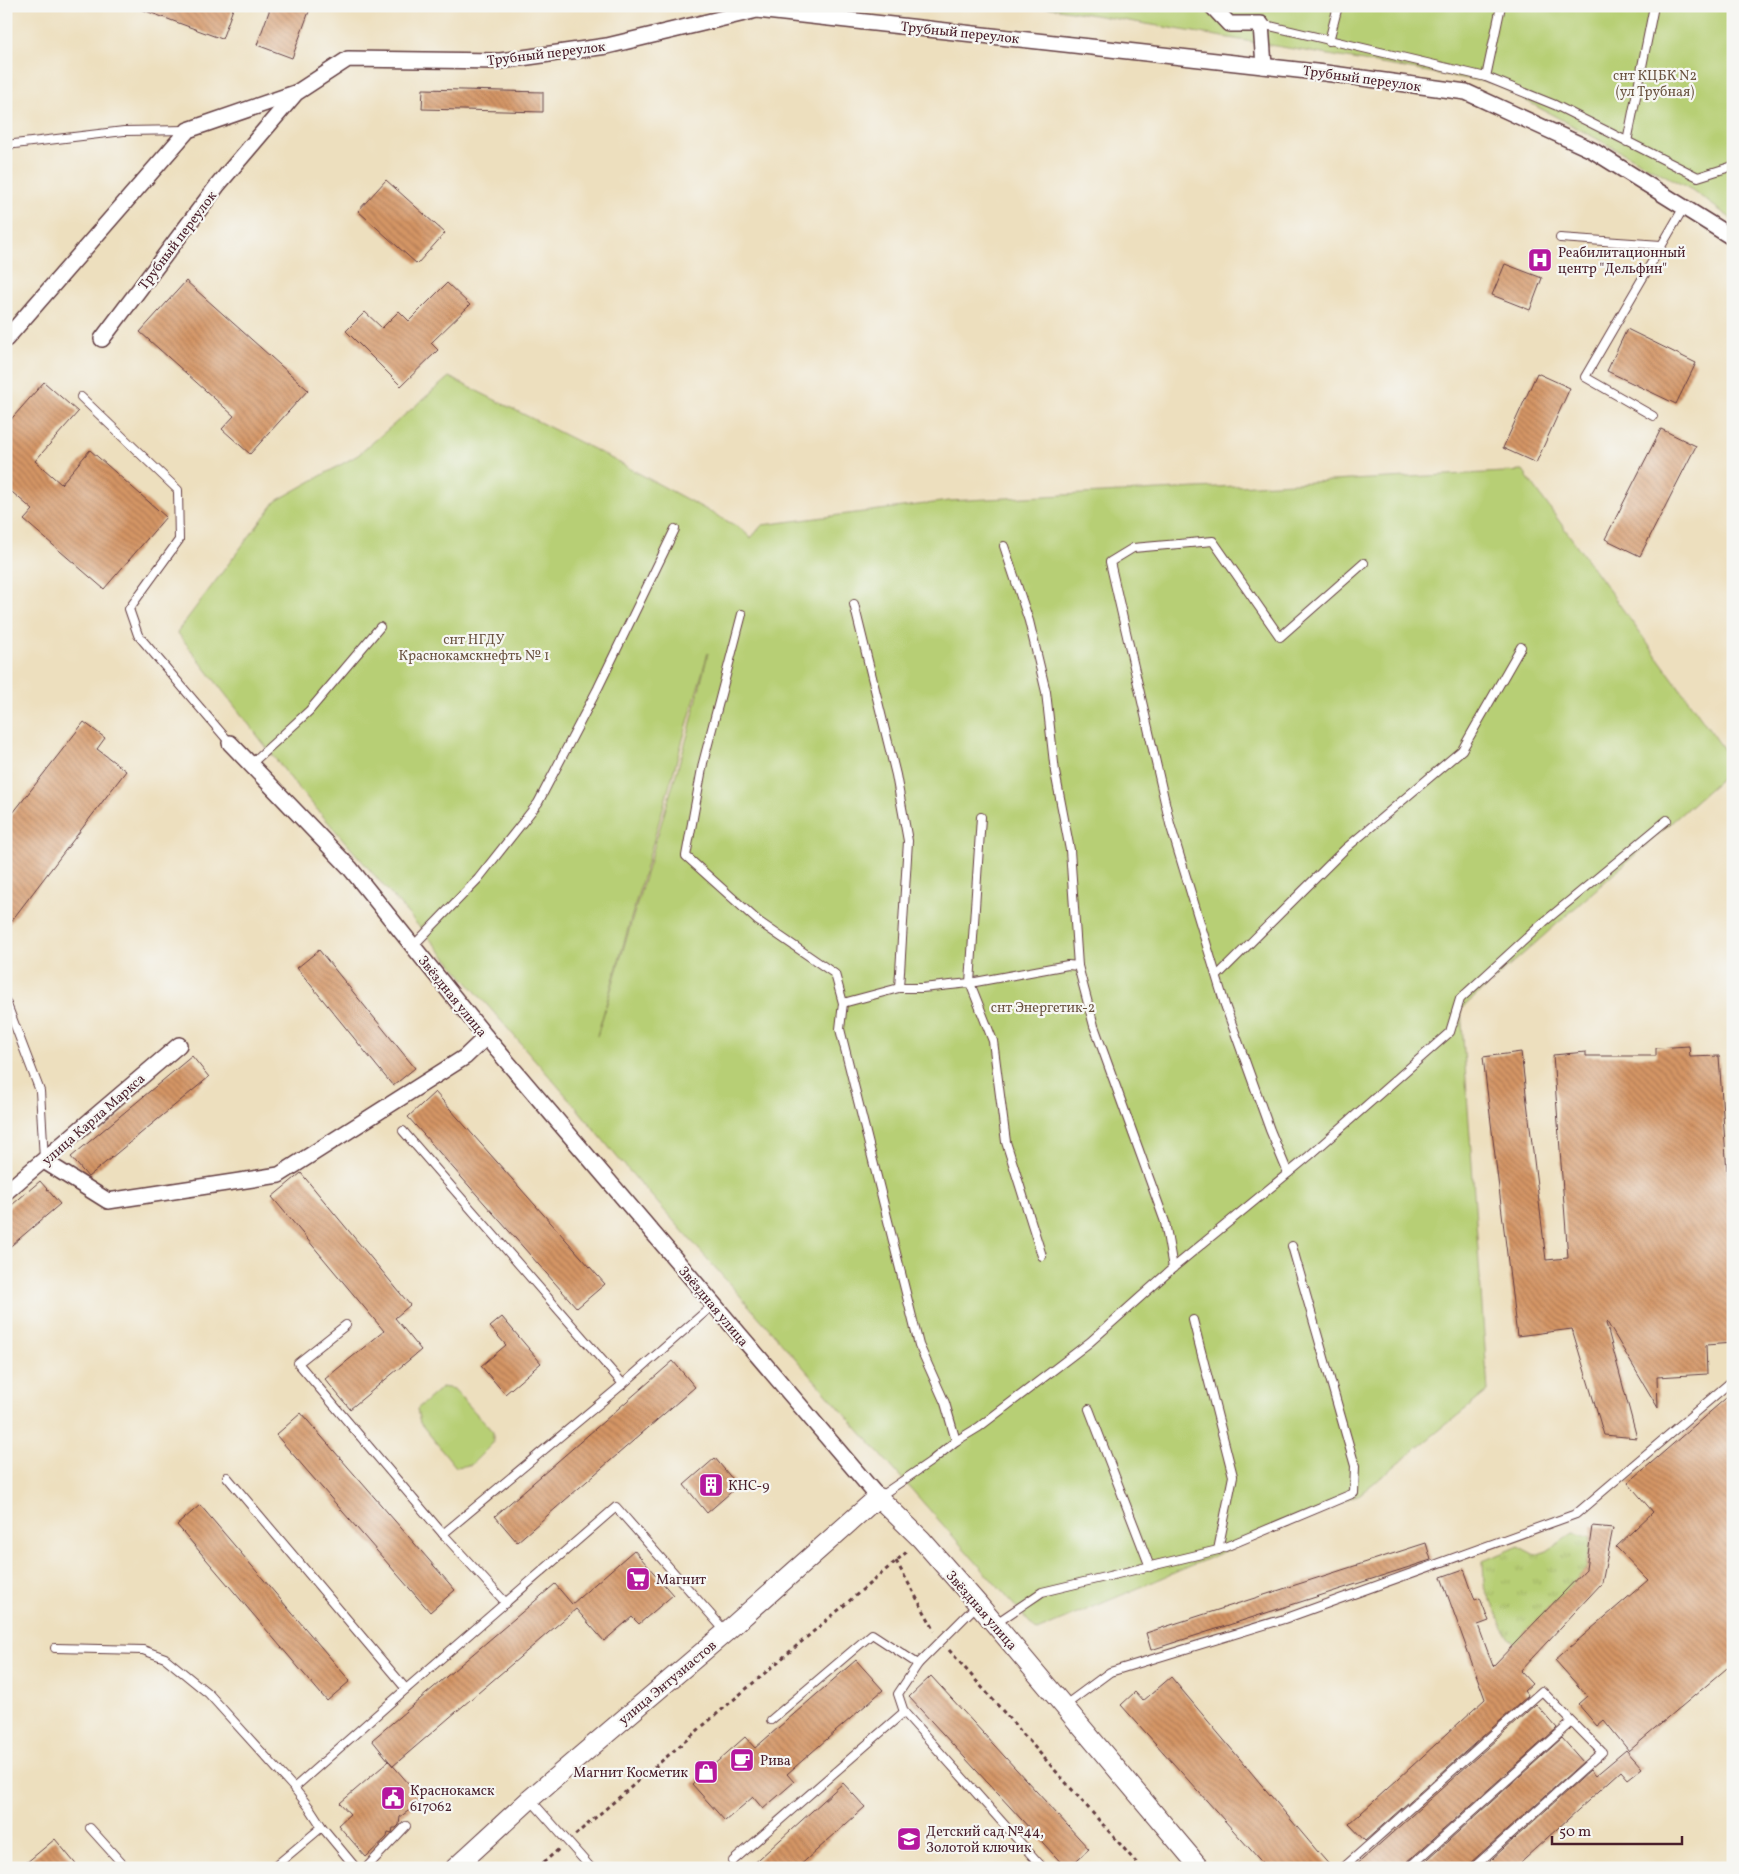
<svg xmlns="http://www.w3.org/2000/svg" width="1739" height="1874" font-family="Vollkorn,serif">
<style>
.grass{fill:url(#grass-tufts);stroke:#807750}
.green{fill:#b7cf74;stroke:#807750;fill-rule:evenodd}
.building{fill:url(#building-back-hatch)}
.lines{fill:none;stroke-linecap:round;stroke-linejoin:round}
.service-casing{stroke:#623c41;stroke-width:10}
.minor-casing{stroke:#623c41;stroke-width:18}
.tertiary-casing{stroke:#623c41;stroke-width:21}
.path{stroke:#623c41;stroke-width:3;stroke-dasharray:4 4;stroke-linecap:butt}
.service{stroke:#fff;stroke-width:8}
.minor{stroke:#fff;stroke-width:15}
.tertiary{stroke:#fff;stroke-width:19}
.labels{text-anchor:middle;stroke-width:4.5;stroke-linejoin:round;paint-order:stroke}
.street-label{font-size:14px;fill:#4a1f2b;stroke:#f6f6f2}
.park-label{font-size:14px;fill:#6b5441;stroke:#f6f6f2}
.poi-label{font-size:14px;fill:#4a1f2b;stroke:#f6f6f2;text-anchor:start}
</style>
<defs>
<pattern id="grass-tufts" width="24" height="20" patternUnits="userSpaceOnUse" patternTransform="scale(1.25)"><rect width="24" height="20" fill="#b7cf74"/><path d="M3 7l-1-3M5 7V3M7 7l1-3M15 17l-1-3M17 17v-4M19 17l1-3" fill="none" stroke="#9fb165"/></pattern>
<pattern id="building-back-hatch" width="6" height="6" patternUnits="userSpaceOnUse" patternTransform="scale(1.25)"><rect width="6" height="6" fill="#d49565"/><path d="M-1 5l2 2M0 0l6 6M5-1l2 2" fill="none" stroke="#ae7953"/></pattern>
</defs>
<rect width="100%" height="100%" fill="#f6f6f2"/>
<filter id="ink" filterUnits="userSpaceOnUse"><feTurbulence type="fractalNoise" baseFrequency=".02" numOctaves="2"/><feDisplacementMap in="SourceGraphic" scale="10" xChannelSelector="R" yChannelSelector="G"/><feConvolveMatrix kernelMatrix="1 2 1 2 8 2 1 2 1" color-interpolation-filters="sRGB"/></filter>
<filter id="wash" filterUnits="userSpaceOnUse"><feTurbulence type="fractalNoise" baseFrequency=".0096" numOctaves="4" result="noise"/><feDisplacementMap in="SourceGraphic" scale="20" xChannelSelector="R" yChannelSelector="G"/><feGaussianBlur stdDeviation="1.12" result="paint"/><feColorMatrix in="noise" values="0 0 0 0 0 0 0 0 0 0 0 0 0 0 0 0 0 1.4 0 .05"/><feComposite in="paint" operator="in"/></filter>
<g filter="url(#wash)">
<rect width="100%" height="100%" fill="#eddfbe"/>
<path class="grass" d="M1573,1533L1590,1536L1586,1569L1514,1644L1502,1627L1484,1585L1483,1561L1518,1546L1535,1555L1547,1551Z"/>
<g class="green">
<path d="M1041,6H1733V220L1692,190L1493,83Z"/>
<path d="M449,377L601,453L740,528L751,538L762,525L949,501L1523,471L1733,762V768L1461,1009L1488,1391L1360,1494L1037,1631L617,1157L576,1107L295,784L177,632L276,501L358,455ZM708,653L689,731L597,1036Z"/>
<path d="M442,1387L454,1389L493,1432V1443L471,1465L456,1467L420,1423L417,1409Z"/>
</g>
<g id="blocks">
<g class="building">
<path d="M139,6H234L222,39L138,8Z"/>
<path d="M271,6H311L292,58L257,45Z"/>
<path d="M423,89L543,92V112L422,109Z"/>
<path d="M386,180L445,233L417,264L358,211Z"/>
<path d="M1505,264L1542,278L1530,310L1492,295Z"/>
<path d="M186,281L308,390L250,454L222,429L234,416L140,332Z"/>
<path d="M447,283L470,305L431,343L438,350L401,386L346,331L365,312L382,328L399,311L409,321Z"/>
<path d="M1627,329L1696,363L1676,404L1607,371Z"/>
<path d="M1537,373L1570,388L1536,463L1503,448Z"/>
<path d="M44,382L78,412L35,461L61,484L90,450L166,517L104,589L24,520L33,510L6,487V425Z"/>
<path d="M1661,429L1696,446L1640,556L1605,539Z"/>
<path d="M84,722L105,738L97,749L126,771L6,928V822Z"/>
<path d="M319,950L415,1068L393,1086L297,968Z"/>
<path d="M1689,1046L1690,1057L1719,1056L1733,1260V1343L1706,1345L1707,1374L1657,1377L1658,1408L1607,1322L1606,1323L1637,1438L1604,1435L1572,1329L1517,1336L1483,1057L1521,1052L1546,1260L1568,1258L1553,1055L1586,1052V1056H1656V1048Z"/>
<path d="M192,1056L209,1077L88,1177L71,1157Z"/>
<path d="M435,1092L605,1284L577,1308L408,1117Z"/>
<path d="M301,1173L410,1305L395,1318L421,1350L350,1409L325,1379L384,1331L272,1197Z"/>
<path d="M40,1181L60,1204L6,1250V1210Z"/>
<path d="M502,1317L541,1363L505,1394L481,1366L506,1345L490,1327Z"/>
<path d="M673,1361L695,1387L517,1542L495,1516Z"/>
<path d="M1733,1392V1663L1629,1751L1604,1720L1597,1726L1578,1704L1587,1696L1555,1660L1648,1580L1616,1547L1653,1512L1628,1483Z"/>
<path d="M301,1413L455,1590L430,1612L276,1435Z"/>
<path d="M715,1458L738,1486L707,1513L684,1485Z"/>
<path d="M200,1505L350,1681L327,1701L177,1525Z"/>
<path d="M1592,1526L1613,1528L1602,1583L1520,1671L1532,1684L1524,1691L1528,1696L1365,1841L1349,1824L1485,1699L1441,1577L1464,1569L1475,1600L1480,1598L1489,1621L1478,1625L1493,1666L1586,1569Z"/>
<path d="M1426,1543L1431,1560L1151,1650L1146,1633Z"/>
<path d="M634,1550L673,1595L639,1624L632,1617L604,1641L576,1609L393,1766L372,1740L555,1584L572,1604Z"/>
<path d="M856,1660L883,1690L787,1774L794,1782L763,1809L753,1797L725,1821L692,1784L745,1737L755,1748Z"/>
<path d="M931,1676L1089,1849L1068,1868H1066L909,1697Z"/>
<path d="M1171,1677L1318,1852L1332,1868H1267L1121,1705L1135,1692L1143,1701Z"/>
<path d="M1536,1704L1557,1728L1555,1730L1405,1864L1404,1868H1353Z"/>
<path d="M1562,1738L1583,1762L1469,1864L1468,1868H1418Z"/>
<path d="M1626,1750L1642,1768L1628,1779L1621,1771L1514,1868H1482L1590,1770L1595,1776Z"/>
<path d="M389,1761L423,1800L400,1817L399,1825L396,1828H393L392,1833L388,1832L387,1837L366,1857L338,1825L350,1814L340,1803Z"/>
<path d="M843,1783L865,1807L797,1868H749Z"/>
<path d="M55,1839L79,1868H20Z"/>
</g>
</g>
</g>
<g filter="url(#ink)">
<use href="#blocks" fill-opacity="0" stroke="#623c41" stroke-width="1"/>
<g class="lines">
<defs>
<g id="service">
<path d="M1261,24L1486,77L1555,105L1698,177L1733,166"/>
<path d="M1329,41L1338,6"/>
<path d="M1486,77L1501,6"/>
<path d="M1627,142L1654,6"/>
<path d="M6,145L124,131L188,130"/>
<path d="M1560,238L1661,245"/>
<path d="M81,397L178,490L179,540L129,609L138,635L230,743"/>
<path d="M1653,416L1585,377L1684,207"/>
<path d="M854,604L896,775L908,841L899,988"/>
<path d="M742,614L703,763L686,856L758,921L835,974L843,1003L840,1029L919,1345L945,1403L956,1441"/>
<path d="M251,764L309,711L380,627"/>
<path d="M981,817L970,983L993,1041L1006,1142L1042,1256"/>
<path d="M413,946L478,879L538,803L598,688L675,529"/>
<path d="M1078,966L1094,1026L1165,1222L1173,1268"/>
<path d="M1217,976L1345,849L1462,750L1521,647"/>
<path d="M6,1002L40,1091L44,1159"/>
<path d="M843,1003L899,988H922L970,983L1068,965L1078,966L1070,850L1055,772L1046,692L1029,621L1004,546"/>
<path d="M403,1131L623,1384"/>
<path d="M1288,1173L1270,1130L1225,1005L1170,824L1110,562L1133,548L1213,541L1280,637L1364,563"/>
<path d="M1193,1320L1233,1476L1218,1550"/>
<path d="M346,1325L298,1363L443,1534L506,1603"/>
<path d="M1089,1409L1150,1567"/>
<path d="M227,1477L406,1689"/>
<path d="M879,1497L930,1462L956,1441L979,1427L1090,1342L1173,1268L1309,1156L1450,1032L1460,999L1544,922L1667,820"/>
<path d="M443,1534L623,1384L713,1305"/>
<path d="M978,1604L918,1664L898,1694L904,1712L1043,1868"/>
<path d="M995,1624L1042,1592L1218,1550L1354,1493L1355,1466L1292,1246"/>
<path d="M55,1648L143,1650L165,1658L209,1694L294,1788L309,1807L322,1827L356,1868"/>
<path d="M1064,1706L1110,1672L1284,1619L1576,1514L1733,1380"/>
<path d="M771,1720L872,1634L918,1664"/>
<path d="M294,1788L406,1689L616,1507L726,1632"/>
<path d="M530,1799L591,1868"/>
<path d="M90,1828L126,1868"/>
<path d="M733,1861L904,1712"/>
<path d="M273,1868L322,1827"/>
<path d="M366,1868L406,1826"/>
<path d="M1343,1868L1542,1691L1602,1752L1473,1868"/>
<path d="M1409,1868L1572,1722"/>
</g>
<g id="minor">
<path d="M1212,6L1229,24H1261L1264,66"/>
<path d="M6,339L188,130L295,93"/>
<path d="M102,339L217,186L296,93L348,59L500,61L607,46L757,10L1325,73L1466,92L1592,150L1733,238"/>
<path d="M230,743L350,868L486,1037L878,1497"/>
<path d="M44,1161L108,1201L279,1175L465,1057L486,1037"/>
<path d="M6,1192L179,1045"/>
</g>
<path id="tertiary" d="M455,1868L530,1799L726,1632L878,1497L921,1539L978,1604L1200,1868"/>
</defs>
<use href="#service" class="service-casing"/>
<use href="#minor" class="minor-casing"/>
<use href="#tertiary" class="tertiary-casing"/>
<g class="path">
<path d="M896,1561L935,1631"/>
<path d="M949,1650L1141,1868"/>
<path d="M575,1835L909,1550"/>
<path d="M537,1868L559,1849"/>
</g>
<use href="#service" class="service"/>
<use href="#minor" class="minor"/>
<use href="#tertiary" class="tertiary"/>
</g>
</g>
<defs>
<symbol id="hospital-square" viewBox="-11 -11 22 22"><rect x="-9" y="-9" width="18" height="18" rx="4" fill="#b5179e" stroke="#f6f6f2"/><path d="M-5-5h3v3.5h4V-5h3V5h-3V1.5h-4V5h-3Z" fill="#fff"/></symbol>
<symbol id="building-square" viewBox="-11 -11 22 22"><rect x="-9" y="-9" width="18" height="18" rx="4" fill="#b5179e" stroke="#f6f6f2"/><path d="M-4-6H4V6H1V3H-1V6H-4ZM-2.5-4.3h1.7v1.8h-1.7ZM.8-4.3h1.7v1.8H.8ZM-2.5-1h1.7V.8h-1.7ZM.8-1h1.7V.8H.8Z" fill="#fff"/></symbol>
<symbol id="supermarket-square" viewBox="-11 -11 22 22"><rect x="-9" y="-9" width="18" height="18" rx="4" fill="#b5179e" stroke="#f6f6f2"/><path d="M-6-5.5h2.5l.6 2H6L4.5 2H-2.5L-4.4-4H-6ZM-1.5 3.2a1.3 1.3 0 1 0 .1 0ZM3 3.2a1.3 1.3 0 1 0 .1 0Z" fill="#fff"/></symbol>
<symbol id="cafe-square" viewBox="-11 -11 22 22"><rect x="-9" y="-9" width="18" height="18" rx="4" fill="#b5179e" stroke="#f6f6f2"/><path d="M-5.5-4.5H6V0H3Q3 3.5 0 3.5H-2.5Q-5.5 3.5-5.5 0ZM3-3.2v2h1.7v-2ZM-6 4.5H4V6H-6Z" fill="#fff"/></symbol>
<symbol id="shop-square" viewBox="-11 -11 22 22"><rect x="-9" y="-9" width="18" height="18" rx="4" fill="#b5179e" stroke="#f6f6f2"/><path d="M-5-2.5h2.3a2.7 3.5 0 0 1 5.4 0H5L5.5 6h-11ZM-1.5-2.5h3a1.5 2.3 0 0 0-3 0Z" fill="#fff"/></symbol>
<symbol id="civic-square" viewBox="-11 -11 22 22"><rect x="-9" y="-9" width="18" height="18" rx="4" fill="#b5179e" stroke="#f6f6f2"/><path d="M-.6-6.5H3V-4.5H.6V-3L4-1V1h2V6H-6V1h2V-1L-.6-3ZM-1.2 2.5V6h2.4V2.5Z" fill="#fff"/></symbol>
<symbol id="school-square" viewBox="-11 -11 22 22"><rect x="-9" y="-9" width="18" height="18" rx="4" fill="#b5179e" stroke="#f6f6f2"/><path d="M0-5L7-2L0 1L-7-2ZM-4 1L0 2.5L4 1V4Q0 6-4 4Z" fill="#fff"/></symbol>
</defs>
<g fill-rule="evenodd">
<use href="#hospital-square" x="1526" y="246" width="28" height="28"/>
<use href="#building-square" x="697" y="1471" width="28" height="28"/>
<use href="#supermarket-square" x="624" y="1565" width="28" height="28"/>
<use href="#cafe-square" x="728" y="1746" width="28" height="28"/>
<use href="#shop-square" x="692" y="1758" width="28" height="28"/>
<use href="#civic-square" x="379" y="1784" width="28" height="28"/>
<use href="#school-square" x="895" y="1825" width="28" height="28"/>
</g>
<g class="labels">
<g class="street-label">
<text transform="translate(960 32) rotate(6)" y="5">Трубный переулок</text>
<text transform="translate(546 53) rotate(-7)" y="5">Трубный переулок</text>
<text transform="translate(1362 78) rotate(8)" y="5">Трубный переулок</text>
<text transform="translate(177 240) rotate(-53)" y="5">Трубный переулок</text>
<text transform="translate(453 996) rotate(51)" y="5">Звёздная улица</text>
<text transform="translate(93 1119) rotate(-41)" y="5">улица Карла Маркса</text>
<text transform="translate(714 1306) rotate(50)" y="5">Звёздная улица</text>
<text transform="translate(982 1610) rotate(49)" y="5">Звёздная улица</text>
<text transform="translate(667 1682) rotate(-40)" y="5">улица Энтузиастов</text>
</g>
<g class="park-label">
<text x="1655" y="80">снт КЦБК N2<tspan x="1655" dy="16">(ул Трубная)</tspan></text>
<text x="474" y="644">снт НГДУ<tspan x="474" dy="16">Краснокамскнефть № 1</tspan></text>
<text x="1043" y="1012">снт Энергетик-2</text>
</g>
<g class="poi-label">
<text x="1558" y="257">Реабилитационный<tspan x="1558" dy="16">центр "Дельфин"</tspan></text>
<text x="728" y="1490">КНС-9</text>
<text x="656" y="1584">Магнит</text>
<text x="760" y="1765">Рива</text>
<text x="688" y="1777" text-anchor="end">Магнит Косметик</text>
<text x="410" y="1795">Краснокамск<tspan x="410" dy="16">617062</tspan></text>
<text x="926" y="1836">Детский сад №44,<tspan x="926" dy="16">Золотой ключик</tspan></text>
</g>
</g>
<rect width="1739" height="1874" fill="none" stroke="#f6f6f2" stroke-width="25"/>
<path d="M1552 1836v8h130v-8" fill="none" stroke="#4a1f2b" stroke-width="2.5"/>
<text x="1559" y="1836" font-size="15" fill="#4a1f2b" stroke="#f6f6f2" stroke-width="4" paint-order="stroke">50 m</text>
</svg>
